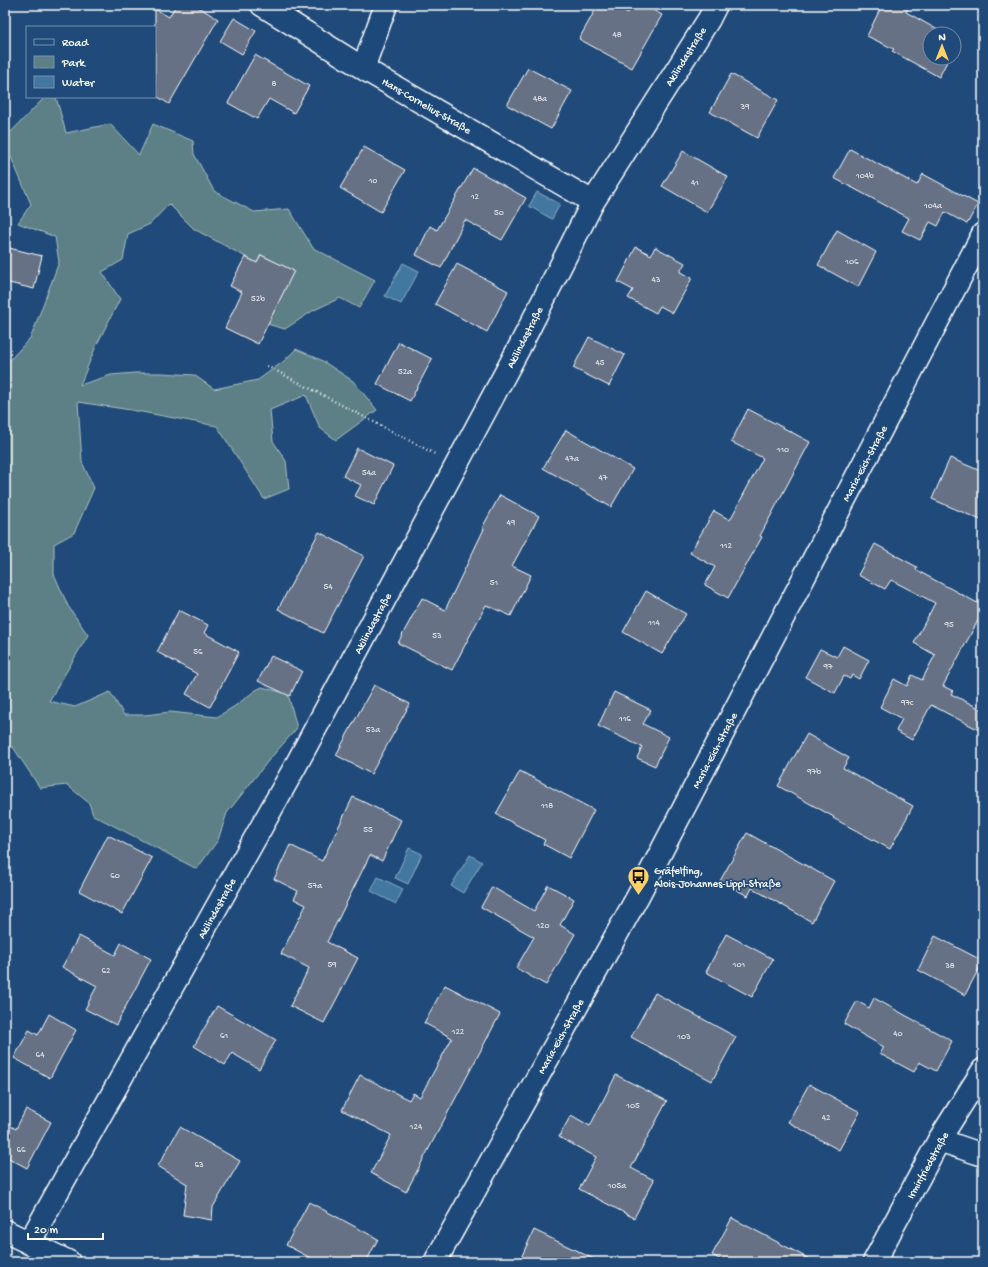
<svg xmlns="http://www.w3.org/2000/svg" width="988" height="1267" font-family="'Gochi Hand',sans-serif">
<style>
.green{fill:#5c8085;stroke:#aec0c2}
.water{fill:#4377a0;stroke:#8eadc6}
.building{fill:#667185;stroke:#fff}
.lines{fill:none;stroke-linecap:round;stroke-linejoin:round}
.street-casing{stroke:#fff;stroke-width:25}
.path{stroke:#fff;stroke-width:2.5;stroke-dasharray:1 3;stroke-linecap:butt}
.street{stroke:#1f4a7a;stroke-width:22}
.labels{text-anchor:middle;stroke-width:3.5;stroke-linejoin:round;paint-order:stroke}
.number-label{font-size:9px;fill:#d9dce0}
.street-label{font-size:11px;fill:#fff;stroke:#1f4a7a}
.poi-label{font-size:11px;fill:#fff;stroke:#1f4a7a;text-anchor:start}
</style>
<rect width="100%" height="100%" fill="#1f4a7a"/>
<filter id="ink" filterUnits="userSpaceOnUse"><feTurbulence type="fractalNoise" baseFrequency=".025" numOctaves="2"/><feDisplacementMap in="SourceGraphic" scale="8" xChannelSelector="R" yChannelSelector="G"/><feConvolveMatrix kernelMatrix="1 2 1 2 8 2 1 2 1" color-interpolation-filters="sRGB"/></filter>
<g filter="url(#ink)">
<path class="green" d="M45,97H56L66,133L110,124L139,155L153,124L193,141L194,154L214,191L254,212L289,209L313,248L375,280L359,308L340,298L314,310L285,329L267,324L293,271L261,255L257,263L194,229L169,204L150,224L128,234L123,260L102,272L120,299L96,346L80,385L111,375L135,373H161L194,375L214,389L258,380L284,361L296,349L321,360L353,381L377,410L336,440L320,428L306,395L270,410L273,441L286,461L289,489L264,499L217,426L131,410L78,402L82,462L94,488L74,533L54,544V574L68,606L88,635L49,701L75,707L110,692L124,715H145L170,712L217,717L235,706L256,690L262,687L288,694L297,728L268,761L227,813L218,840L197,869L93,815L89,803L67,785L40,788L13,747H5V361H9L31,337L59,262L55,237L18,223L31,204L5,143V138Z"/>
<g class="water">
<path d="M537,192L560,204L552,219L529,206Z"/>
<path d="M403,263L419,271L401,304L385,296Z"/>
<path d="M409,848L422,854L408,884L395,878Z"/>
<path d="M470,855L482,862L463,893L451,886Z"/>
<path d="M378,877L403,889L396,904L371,891Z"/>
</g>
<g class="building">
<path d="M176,5H195L218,19L169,104L155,95V9L169,17Z"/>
<path d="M598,5H613L628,13L633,5H644L662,15L632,68L579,39Z"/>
<path d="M882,5H909L906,12L945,34H930V58H949L939,77L892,51L894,49L867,36Z"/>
<path d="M234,18L256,31L242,54L220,41Z"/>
<path d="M255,55L309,86L294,113L269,99L257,119L228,103Z"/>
<path d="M528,68L572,91L551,129L507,105Z"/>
<path d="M731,74L778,100L757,138L710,112Z"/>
<path d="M364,147L405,170L381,212L340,188Z"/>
<path d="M850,149L917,185L923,174L978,204L967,224L945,212L938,226L930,222L920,240L902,231L909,218L834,178Z"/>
<path d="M683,151L728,177L707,212L662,186Z"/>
<path d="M473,168L526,198L502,240L465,220L441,268L416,255L430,226L437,230Z"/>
<path d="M837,230L876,252L858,287L818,265Z"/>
<path d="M5,247L42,256L34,289L5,282Z"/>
<path d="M636,247L651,255L655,247L685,263L680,272L692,278L673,313L660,306L656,313L628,298L633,290L618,282Z"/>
<path d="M261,255L294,271L258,344L225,328L242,292L230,286L245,257L257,263Z"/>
<path d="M457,264L508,291L487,332L435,304Z"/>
<path d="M589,337L625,355L609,386L573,368Z"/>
<path d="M399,342L432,359L410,401L377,384Z"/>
<path d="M748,409L810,442L760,536L762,537L728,598L705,585L715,567L690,553L714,511L730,520L763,458L731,442Z"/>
<path d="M566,430L633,469L611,507L543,468Z"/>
<path d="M357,448L393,466L374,505L355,496L361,485L343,476Z"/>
<path d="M950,458L983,472V521L932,499Z"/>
<path d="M500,495L539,516L512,566L531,575L511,616L486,605L452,670L398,643L422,598L445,610L484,529L482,528Z"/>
<path d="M319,532L364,556L323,633L278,609Z"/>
<path d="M875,544L917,567L916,570L983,606V611L943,686L953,691L951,694L983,710V732L931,705L912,740L896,731L902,719L880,707L894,679L907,686L912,675L922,680L935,655L914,643L935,603L891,580L885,589L858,575Z"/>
<path d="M646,591L686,614L662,654L623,632Z"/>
<path d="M179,610L208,625L204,633L239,652L210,707L186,694L197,674L157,652Z"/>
<path d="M843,646L869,660L859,679L852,675L850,679L844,676L835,693L805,677L820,649L837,657Z"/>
<path d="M271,656L302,671L290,696L258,681Z"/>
<path d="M374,685L410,704L371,774L336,755Z"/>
<path d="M614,692L651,710L643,724L669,737L655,766L637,758L642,747L598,726Z"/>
<path d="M807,734L849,758L843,768L913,806L890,849L833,818L834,817L778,786Z"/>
<path d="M520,771L594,810L569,858L543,844L545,840L496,814Z"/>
<path d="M353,797L401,820L382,861L370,855L327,942L358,958L324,1023L290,1006L309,968L281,954L306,905L294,899L298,891L274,879L290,845L322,861Z"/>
<path d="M747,833L834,881L812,922L752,888L748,896L720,881Z"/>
<path d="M108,835L152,858L122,914L79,891Z"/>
<path d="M548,885L574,899L560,925L575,934L546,985L516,968L534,937L481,907L492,887L534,911Z"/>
<path d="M726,934L773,959L752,997L706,972Z"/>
<path d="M79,936L115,955L121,943L151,959L116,1025L85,1009L97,986L62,967Z"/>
<path d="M935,936L983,961L965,995L918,970Z"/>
<path d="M445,985L500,1014L406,1192L371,1173L391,1135L342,1110L360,1075L409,1100L413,1093L420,1097L452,1038L424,1023Z"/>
<path d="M655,993L736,1037L712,1081L631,1037Z"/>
<path d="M874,998L952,1041L936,1071L919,1062L914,1072L880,1054L884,1047L844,1024L857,1001L869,1008Z"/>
<path d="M217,1006L276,1040L259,1069L232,1053L225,1065L194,1046Z"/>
<path d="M49,1014L76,1030L50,1078L14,1058L29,1030L38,1035Z"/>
<path d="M616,1075L667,1101L631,1168L654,1180L634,1218L579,1189L596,1157L559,1137L571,1115L590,1126Z"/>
<path d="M809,1084L860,1112L839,1150L788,1122Z"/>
<path d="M26,1109L51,1122L27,1168L5,1156V1123L16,1129Z"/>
<path d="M180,1127L240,1161L213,1207L212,1220L183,1215L187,1184L158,1166Z"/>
<path d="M309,1202L378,1239L366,1262H318L286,1245Z"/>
<path d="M732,1218L815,1262H725L712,1255Z"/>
<path d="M534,1230L600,1262H519Z"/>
</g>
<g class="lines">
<defs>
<g id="street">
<path d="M262,5L366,70L593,202"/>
<path d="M366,70V60L386,5"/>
<path d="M939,1140L983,1155"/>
<path d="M5,1231L69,1262"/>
<path d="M29,1243L296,765L520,346L593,202L709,19L716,5"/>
<path d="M435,1262L638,896L983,234"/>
<path d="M874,1262L939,1140L983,1070"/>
</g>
</defs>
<use href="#street" class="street-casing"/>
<path class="path" d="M267,366L435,454"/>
<use href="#street" class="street"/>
</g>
</g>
<defs>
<symbol id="bus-pin" viewBox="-11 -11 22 30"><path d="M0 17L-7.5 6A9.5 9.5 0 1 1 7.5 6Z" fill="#ffd166" stroke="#1f4a7a"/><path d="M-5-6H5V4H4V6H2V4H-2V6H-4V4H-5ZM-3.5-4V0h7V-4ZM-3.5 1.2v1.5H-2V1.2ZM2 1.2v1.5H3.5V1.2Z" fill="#111"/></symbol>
</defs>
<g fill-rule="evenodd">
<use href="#bus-pin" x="626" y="864" width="25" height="34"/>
</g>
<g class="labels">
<g class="number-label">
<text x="617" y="37">48</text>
<text x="274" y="86">8</text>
<text x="540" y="101">48a</text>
<text x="745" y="109">39</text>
<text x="865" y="178">104b</text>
<text x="373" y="183">10</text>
<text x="695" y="185">41</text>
<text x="475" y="199">12</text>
<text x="933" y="208">104a</text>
<text x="499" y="215">50</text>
<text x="852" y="264">106</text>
<text x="656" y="282">43</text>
<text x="258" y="301">52b</text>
<text x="600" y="365">45</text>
<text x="405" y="374">52a</text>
<text x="783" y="452">110</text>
<text x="572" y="461">47a</text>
<text x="369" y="475">54a</text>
<text x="603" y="480">47</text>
<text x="511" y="525">49</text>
<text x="726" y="548">112</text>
<text x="494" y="585">51</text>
<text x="328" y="589">54</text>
<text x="654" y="625">114</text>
<text x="949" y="627">95</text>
<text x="437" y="638">53</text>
<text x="198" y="654">56</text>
<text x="828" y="669">97</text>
<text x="907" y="705">97c</text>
<text x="625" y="721">116</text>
<text x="373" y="732">53a</text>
<text x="814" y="774">97b</text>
<text x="547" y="808">118</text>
<text x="368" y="832">55</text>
<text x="115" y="878">60</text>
<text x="315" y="888">57a</text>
<text x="543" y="928">120</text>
<text x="332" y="967">59</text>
<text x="739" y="967">101</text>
<text x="950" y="968">38</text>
<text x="106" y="973">62</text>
<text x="458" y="1034">122</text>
<text x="898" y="1036">40</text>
<text x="224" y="1038">61</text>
<text x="684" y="1039">103</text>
<text x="40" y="1057">64</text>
<text x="633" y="1108">105</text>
<text x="826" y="1120">42</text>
<text x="416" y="1129">124</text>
<text x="21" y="1152">66</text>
<text x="199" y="1167">63</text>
<text x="617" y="1188">105a</text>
</g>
<g class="street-label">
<text transform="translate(685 56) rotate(-58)" y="4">Akilindastraße</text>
<text transform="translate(427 105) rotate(30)" y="4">Hans-Cornelius-Straße</text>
<text transform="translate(524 337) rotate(-63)" y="4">Akilindastraße</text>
<text transform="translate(864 463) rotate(-62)" y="4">Maria-Eich-Straße</text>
<text transform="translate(372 623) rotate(-62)" y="4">Akilindastraße</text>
<text transform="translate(714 750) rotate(-62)" y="4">Maria-Eich-Straße</text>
<text transform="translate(216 908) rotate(-61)" y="4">Akilindastraße</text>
<text transform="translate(560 1036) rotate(-61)" y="4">Maria-Eich-Straße</text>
<text transform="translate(927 1165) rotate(-61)" y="4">Irminfriedstraße</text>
</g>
<g class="poi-label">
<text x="654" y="874">Gräfelfing,<tspan x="654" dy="13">Alois-Johannes-Lippl-Straße</tspan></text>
</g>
</g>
<rect width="988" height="1267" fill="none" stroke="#1f4a7a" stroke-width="20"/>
<rect x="10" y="10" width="968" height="1247" fill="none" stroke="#fff" stroke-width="1.5" filter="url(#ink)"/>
<rect x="26" y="26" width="130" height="72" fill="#1f4a7a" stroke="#7992af"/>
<rect x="34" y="39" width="20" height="6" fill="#1f4a7a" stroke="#7992af"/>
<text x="62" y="46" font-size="12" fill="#ffffff">Road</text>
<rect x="34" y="56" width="20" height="12" fill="#5c8085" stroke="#7992af"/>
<text x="62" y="66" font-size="12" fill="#ffffff">Park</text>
<rect x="34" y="76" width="20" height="12" fill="#4377a0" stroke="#7992af"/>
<text x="62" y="86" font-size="12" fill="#ffffff">Water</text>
<g transform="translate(942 46)"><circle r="19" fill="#1f4a7a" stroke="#7992af"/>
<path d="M0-3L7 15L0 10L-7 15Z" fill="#ffd166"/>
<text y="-6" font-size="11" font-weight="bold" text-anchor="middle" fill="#ffffff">N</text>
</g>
<path d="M28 1233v6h75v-6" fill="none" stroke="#ffffff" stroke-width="2"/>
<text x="34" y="1233" font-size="12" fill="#ffffff" stroke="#1f4a7a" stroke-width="3" paint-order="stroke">20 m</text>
</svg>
